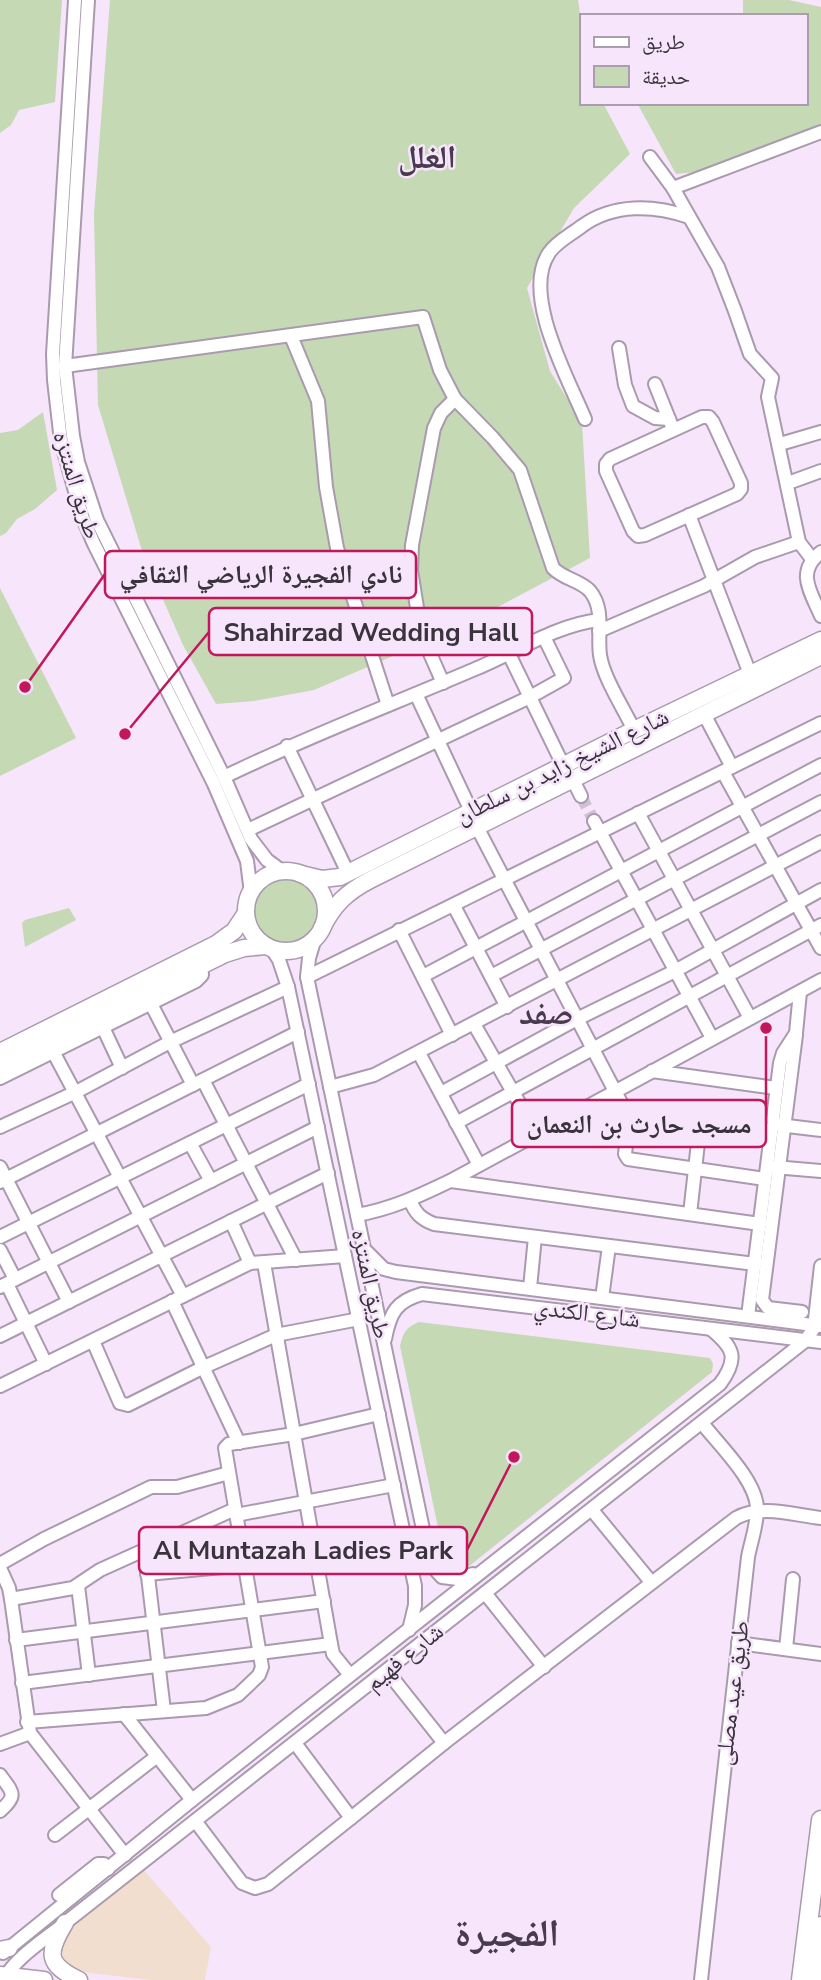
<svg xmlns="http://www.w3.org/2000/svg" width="821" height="1980" font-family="'Nunito Sans','Noto Naskh Arabic',sans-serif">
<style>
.commercial{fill:#f2decf}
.green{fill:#c5d9b5}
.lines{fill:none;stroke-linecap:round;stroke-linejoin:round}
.minor-tunnel{stroke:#d0c1d5;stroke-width:12;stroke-dasharray:12 6;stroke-linecap:butt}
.minor-casing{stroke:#aa9aae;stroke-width:16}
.major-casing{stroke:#aa9aae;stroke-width:19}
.highway-casing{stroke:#aa9aae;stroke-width:21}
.minor{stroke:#fff;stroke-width:12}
.major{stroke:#fff;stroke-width:16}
.highway{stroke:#fff;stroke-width:18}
.labels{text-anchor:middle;stroke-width:5;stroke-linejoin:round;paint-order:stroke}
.street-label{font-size:24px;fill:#39333b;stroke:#f6e5fb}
.district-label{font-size:32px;font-weight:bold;fill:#493b4d;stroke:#f6e5fb}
.town-label{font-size:38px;font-weight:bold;fill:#493b4d;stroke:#f6e5fb}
.leader{fill:none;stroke:#c2185b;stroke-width:2.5}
.callout-dot{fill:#c2185b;stroke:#f6e5fb;stroke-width:2.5}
.callout{fill:#f6e5fb;stroke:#c2185b;stroke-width:2.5}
.callout-label{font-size:26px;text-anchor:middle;font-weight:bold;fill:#39333b}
</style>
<rect width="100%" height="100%" fill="#f6e5fb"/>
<path class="commercial" d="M142,1868L211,1947L205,1980H151L82,1972L71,1968L64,1961L61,1947L68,1930Z"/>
<g class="green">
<path d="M0,0H62L55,102L19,110L11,125L0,133Z"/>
<path d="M110,0H578L581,21V103H603L630,154L574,208L527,288L550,371L582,423L590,558L456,629L314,690L254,701L216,704L183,645L143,554L98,405L94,214Z"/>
<path d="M743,0H789L821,7V124L696,172L676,174L637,103H805V16H743Z"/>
<path d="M43,412L57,490L35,509L17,519L6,533L0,536V433L18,430Z"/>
<path d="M0,588L76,738L0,776Z"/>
<circle cx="286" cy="912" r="32"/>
<path d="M69,908L76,920L25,947L22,923L25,920Z"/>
<path d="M419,1322L702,1357L710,1358L713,1364L712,1372L468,1567L450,1565L444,1556L400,1346C403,1333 406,1327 419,1322Z"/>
</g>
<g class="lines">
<path class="minor-tunnel" d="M581,796L594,821"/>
<defs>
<g id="minor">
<path d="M75,0L53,354L54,380L61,441L82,516L94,544L214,784L247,861L251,893"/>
<path d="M88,0L65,366L73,436L78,462L97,520L224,777L251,839L267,860L282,871"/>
<path d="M650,157L673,188L718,267L735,311L750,354L772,378L768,397L799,542L812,559"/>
<path d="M673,188L821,132"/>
<path d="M291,336L318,401L326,487L337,548L388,705"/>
<path d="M619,348L625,385L633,406L655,418L669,419"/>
<path d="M65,366L423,317L440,370L455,399L441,413L434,428L412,545L411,570L421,633L443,683"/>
<path d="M655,384L671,424"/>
<path d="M455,399L493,438L520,470L553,568C563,579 580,580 590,591C605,609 597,634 600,655C603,677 624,709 634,730"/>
<path d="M702,417H709L713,422L741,483V489L737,494L645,535L638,536L633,531L606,471V464L610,459Z"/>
<path d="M585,419C568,378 521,294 549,253C556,242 572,234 582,226C614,203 654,205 689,217"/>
<path d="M780,444L821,432"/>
<path d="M788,483L821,471"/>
<path d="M689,515L750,674"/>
<path d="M821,552C795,572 811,592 821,616"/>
<path d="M599,631L704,586L755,557L799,542"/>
<path d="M509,654L563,765"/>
<path d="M416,694L471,811"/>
<path d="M704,714L732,767"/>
<path d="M287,746L348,873"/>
<path d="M723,772L821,948"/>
<path d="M224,777C306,737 391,705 475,669C516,652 556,625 599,620"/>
<path d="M573,780L581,796"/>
<path d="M638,813L750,1018"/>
<path d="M594,821L712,1038"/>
<path d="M477,827L629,1118L625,1154L628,1159L765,1179"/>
<path d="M248,830L530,697L564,678L544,637"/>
<path d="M454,906L507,1007"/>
<path d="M399,930L452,1035"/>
<path d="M315,938L309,958L307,977L428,1553L431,1565L442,1577L458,1579L473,1574"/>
<path d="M272,949L279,960L288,987L415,1586V1605L409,1630"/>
<path d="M423,976L821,765"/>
<path d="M491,976L821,802"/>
<path d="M307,977L821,723"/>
<path d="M148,998L193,1085"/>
<path d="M100,1021L122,1068"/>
<path d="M474,1024L537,1134"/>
<path d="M796,1035L762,1300L768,1308L802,1312"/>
<path d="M48,1042L183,1296"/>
<path d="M419,1053L479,1165"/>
<path d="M652,1071L776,1088"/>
<path d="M0,1078L196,981L202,975L201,965"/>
<path d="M203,1080L296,1260"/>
<path d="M330,1087L374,1075L821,842"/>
<path d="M441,1093L577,1019L675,971L821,890"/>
<path d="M629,1118L771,1133"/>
<path d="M456,1123L821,925"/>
<path d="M779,1125L821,1130"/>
<path d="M0,1127L76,1092L170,1042L288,987"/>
<path d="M190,1143L211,1181"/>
<path d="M0,1167L69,1302"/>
<path d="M774,1167L821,1171"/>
<path d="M451,1181L760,1224"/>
<path d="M0,1182L298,1032"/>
<path d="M410,1200C415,1213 421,1219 434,1224L755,1264"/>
<path d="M690,1214L700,1125"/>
<path d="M357,1215C391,1209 419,1196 450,1181L821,980"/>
<path d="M231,1221L250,1263"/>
<path d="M0,1237L309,1084"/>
<path d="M0,1250L15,1279"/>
<path d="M367,1252L384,1269L396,1272L821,1326"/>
<path d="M264,1263L331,1644L333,1654L350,1675"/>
<path d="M7,1284L46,1364"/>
<path d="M0,1287L318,1127"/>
<path d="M530,1288L535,1237"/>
<path d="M602,1298L609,1246"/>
<path d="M172,1301L239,1443"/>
<path d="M748,1316L780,1063L783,1053L796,1033L800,992"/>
<path d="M0,1336L328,1173"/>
<path d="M385,1339C390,1313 396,1301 422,1294L821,1342"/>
<path d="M93,1341L120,1403L128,1405L204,1367L276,1335L359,1319"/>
<path d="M0,1386L250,1263L345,1256"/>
<path d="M592,1510L651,1582"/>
<path d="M236,1515L394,1485"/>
<path d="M145,1551L164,1711"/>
<path d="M0,1564L44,1539L151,1487H177L229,1473"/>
<path d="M0,1568L9,1588L11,1599L30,1733L125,1855"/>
<path d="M147,1574L245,1565"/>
<path d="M78,1586L89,1675"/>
<path d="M485,1593L544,1667"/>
<path d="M11,1599L73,1588L100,1570L235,1509"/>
<path d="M16,1640L324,1601"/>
<path d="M738,1643L821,1654"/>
<path d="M786,1649L793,1579"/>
<path d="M22,1683L331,1644"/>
<path d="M124,1714L192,1800"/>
<path d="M27,1722L206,1708L238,1695L259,1675L262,1667L225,1448L229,1444L294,1434L379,1414"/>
<path d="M444,1743L736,1518C762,1504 793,1515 821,1518"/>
<path d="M0,1744L30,1733"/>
<path d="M0,1775C13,1793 18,1795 0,1811"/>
<path d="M351,1818L444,1743L387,1671"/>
<path d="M196,1822L242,1883L255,1888L268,1884L351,1818L295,1743"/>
<path d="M55,1835L156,1757"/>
<path d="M59,1895L98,1864H104L108,1869"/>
<path d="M3,1953L192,1800L720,1384C739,1358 734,1348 711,1329"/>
<path d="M4,1980C13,1959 47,1938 65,1923L805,1341L814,1328L821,1266"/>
<path d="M701,1980L748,1557C751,1541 757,1526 757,1509C757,1481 719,1445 702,1423"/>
</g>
<g id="major">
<circle cx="286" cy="911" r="40"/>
<path d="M301,874L322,879L340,877L634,730L821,640"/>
<path d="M322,928C334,904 347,892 370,880L821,656"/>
<path d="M0,1052L216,944L234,931L246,913"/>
<path d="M0,1065L225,954L244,948L266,946"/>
<path d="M65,1923C47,1953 46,1964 79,1980"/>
<path d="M0,1950L9,1948"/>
<path d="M0,1975L44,1980"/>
</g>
<g id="highway">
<path d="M801,1980L821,1820"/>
<path d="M815,1980L821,1926"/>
</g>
</defs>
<use href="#minor" class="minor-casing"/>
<use href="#major" class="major-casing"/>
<use href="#highway" class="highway-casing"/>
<use href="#minor" class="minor"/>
<use href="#major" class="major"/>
<use href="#highway" class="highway"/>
</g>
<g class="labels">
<g class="street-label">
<text transform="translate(77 485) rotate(73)" y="8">طريق المنتزه</text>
<text transform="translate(562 766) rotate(-26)" y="8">شارع الشيخ زايد بن سلطان</text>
<text transform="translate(371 1284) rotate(78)" y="8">طريق المنتزه</text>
<text transform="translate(587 1313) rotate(7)" y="8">شارع الكندي</text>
<text transform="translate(404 1657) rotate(-39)" y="8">شارع فهيم</text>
<text transform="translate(732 1693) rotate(-83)" y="8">طريق عيد مصلى</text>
</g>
<g class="district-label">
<text x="427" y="168">الغلل</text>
<text x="546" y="1024">صفد</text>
</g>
<g class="town-label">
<text x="507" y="1946">الفجيرة</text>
</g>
</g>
<path class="leader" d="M25 687L105 574M125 734L209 632M766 1028L766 1124M514 1457L467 1550"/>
<g class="callout-dot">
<circle cx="25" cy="687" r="7"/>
<circle cx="125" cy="734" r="7"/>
<circle cx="766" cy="1028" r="7"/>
<circle cx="514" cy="1457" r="7"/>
</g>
<g class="callout">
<rect x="105" y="551" width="311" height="47" rx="7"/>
<rect x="209" y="608" width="323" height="47" rx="7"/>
<rect x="512" y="1100" width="254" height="47" rx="7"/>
<rect x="139" y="1527" width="328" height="47" rx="7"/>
</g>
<g class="callout-label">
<text x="261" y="583">نادي الفجيرة الرياضي الثقافي</text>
<text x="371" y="641">Shahirzad Wedding Hall</text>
<text x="639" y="1133">مسجد حارث بن النعمان</text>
<text x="303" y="1559">Al Muntazah Ladies Park</text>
</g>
<rect x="580" y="14" width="228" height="91" fill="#f6e5fb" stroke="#aa9eae" stroke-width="2"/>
<rect x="594" y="37" width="35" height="10" fill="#ffffff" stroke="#aa9eae" stroke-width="2"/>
<text x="642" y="49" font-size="21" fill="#39333b">طريق</text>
<rect x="594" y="66" width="35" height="21" fill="#c5d9b5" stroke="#aa9eae" stroke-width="2"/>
<text x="642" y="84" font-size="21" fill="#39333b">حديقة</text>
</svg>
